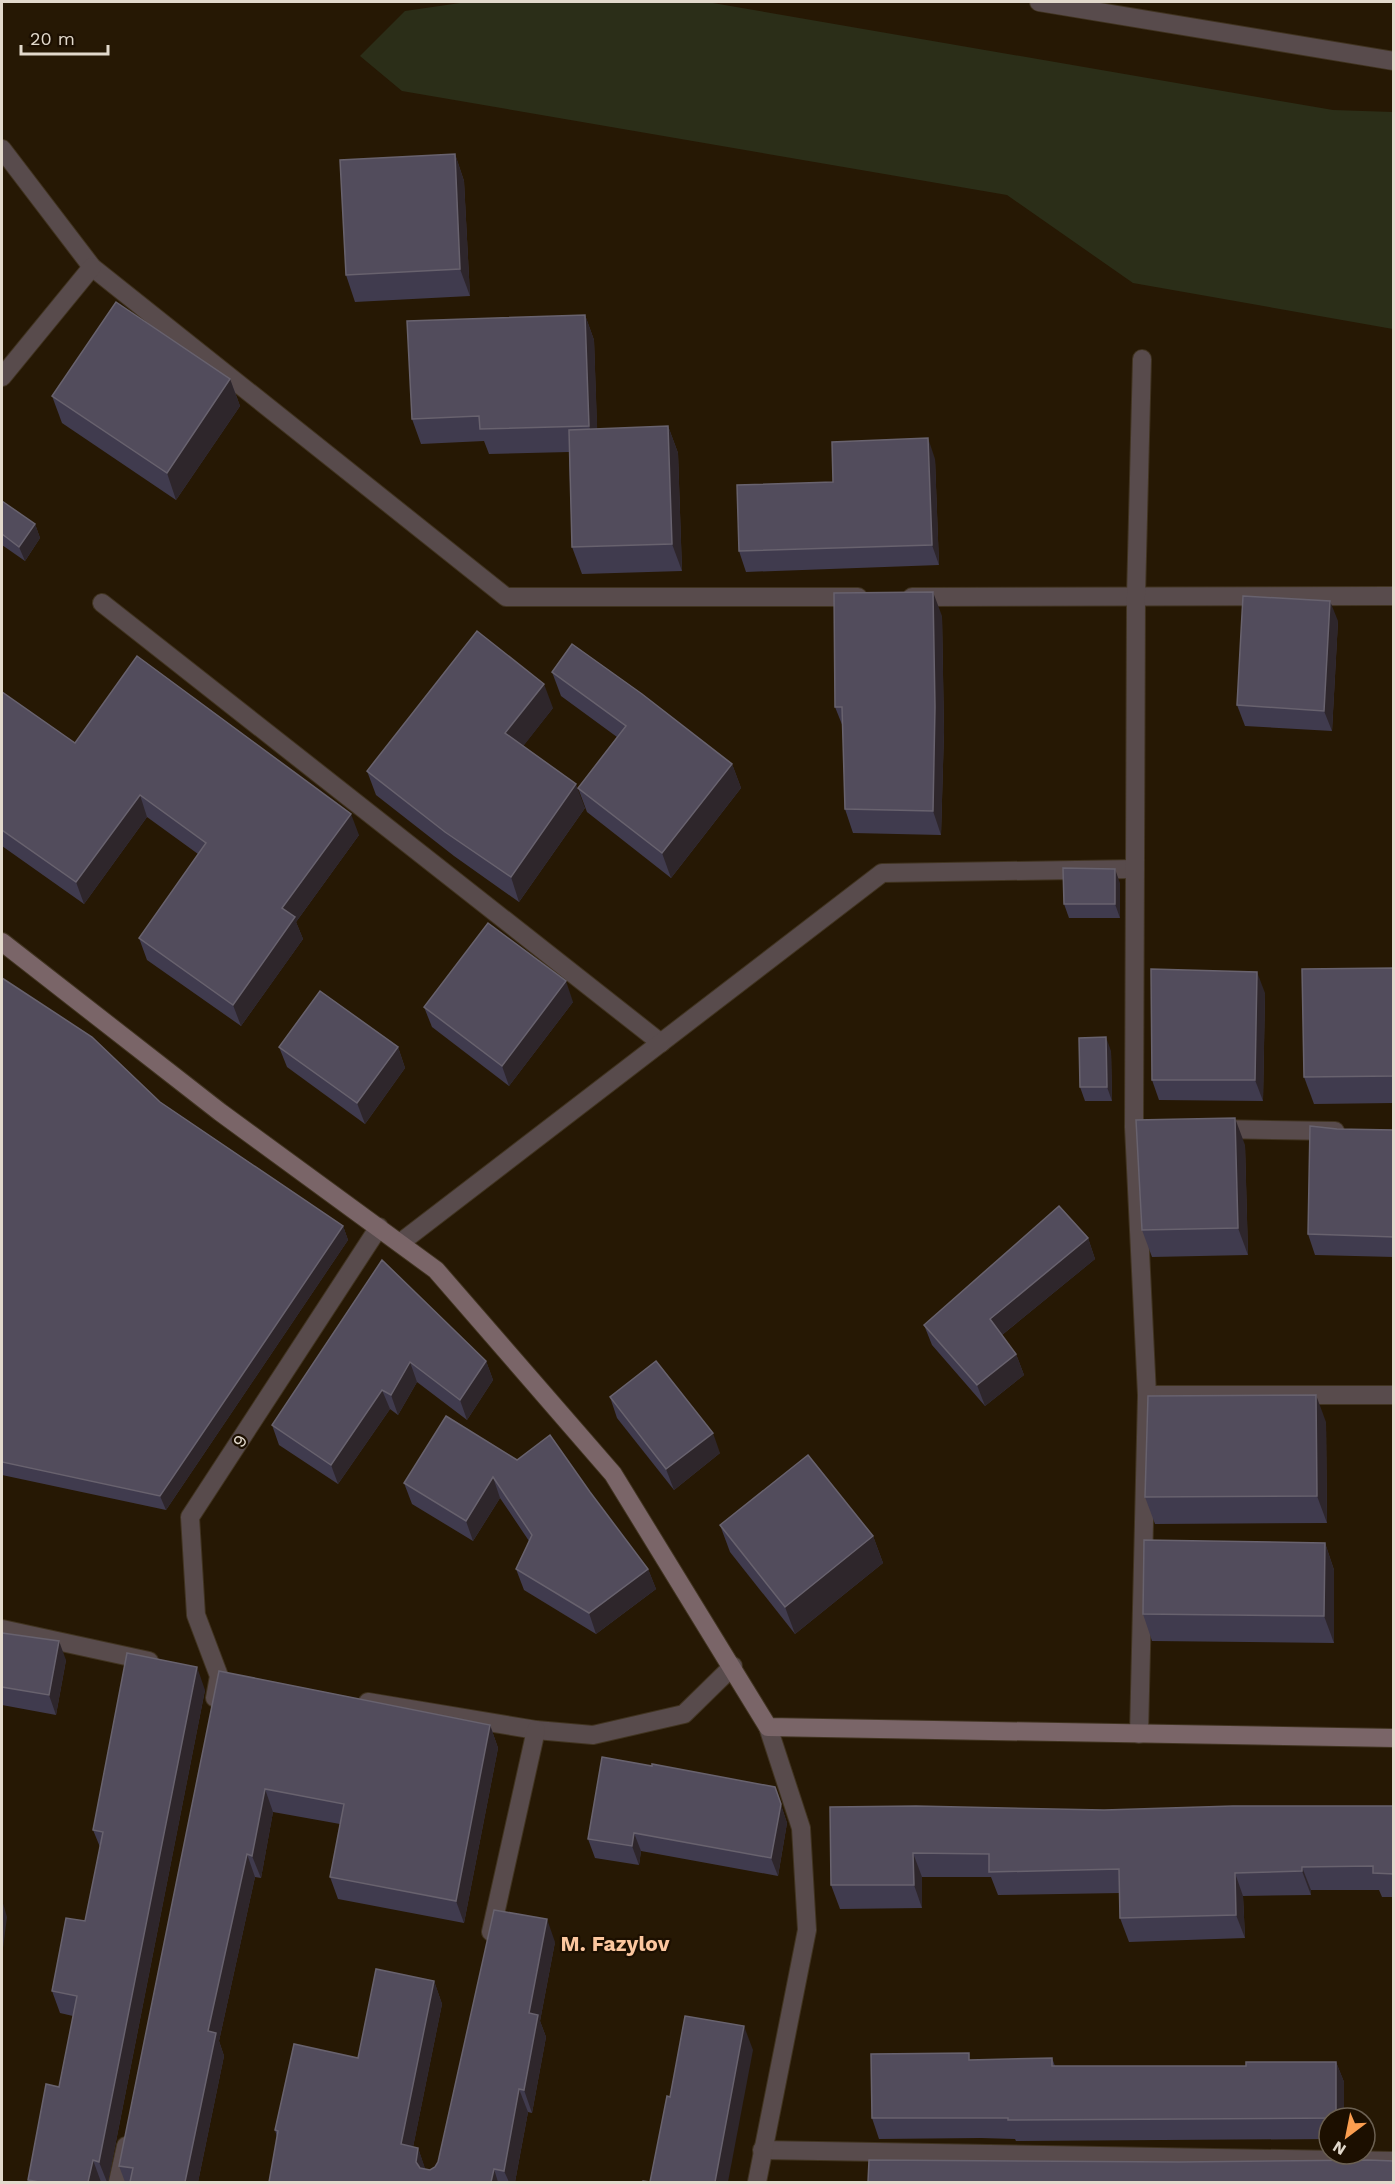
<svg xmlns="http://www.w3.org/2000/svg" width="1395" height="2184" font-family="'Work Sans',sans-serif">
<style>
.green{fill:#2b2e18}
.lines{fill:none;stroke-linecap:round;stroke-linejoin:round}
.street-casing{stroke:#403320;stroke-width:20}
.secondary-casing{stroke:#403320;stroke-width:20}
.street{stroke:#584b4c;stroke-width:18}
.secondary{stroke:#7a6568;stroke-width:18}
.wall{fill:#403b4e}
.shaded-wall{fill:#2e262b}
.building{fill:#524c5c;stroke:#68626e;stroke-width:1.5}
.labels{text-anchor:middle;stroke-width:4.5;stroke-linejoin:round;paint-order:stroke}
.street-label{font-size:18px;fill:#e2d9cc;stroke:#1c0f00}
.quarter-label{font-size:21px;font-weight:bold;fill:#fcc79f;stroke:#1c0f00}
</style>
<rect width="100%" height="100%" fill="#261804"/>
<path class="green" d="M467,2H707L1333,110L1393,112V329L1133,283L1007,195L402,91L360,56L405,11Z"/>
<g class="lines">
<defs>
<g id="street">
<path d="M1039,2L1394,61"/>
<path d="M2,149L92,267L506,597H858"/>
<path d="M2,377L92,267"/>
<path d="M912,597L1394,596"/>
<path d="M102,603L661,1043"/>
<path d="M1215,1129L1335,1131"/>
<path d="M400,1243L882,873L1135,869"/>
<path d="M1147,1395H1394"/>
<path d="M2,1629L149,1661"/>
<path d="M215,1698L219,1676L196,1615L190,1517L379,1227"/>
<path d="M368,1702L536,1730L593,1735L684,1714L733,1666"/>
<path d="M1139,1734L1147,1395L1134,1127L1136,596L1142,359"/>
<path d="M491,1932L536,1730"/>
<path d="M762,2150L1394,2161"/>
<path d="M118,2182L126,2146"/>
<path d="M757,2182L807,1930L801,1828L768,1727"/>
</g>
<path id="secondary" d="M2,942L220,1112L436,1270L613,1474L768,1727L1394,1738"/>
</defs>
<use href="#street" class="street-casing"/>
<use href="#secondary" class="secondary-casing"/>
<use href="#street" class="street"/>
<use href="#secondary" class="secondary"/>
</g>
<g class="wall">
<path d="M455,154L464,181L470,296L355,302L346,275Z"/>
<path d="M585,315L594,340L597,429L668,426L678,453L682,571L582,574L572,547L569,452L489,454L484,441L421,444L412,419Z"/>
<path d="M230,379L240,406L176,500L62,423L52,396Z"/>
<path d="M935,459L939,565L746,572L739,551L833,482Z"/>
<path d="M2,501L35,524L40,538L25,561L2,545Z"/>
<path d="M942,616L944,731L941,835L853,833L845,809L843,727L835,707Z"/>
<path d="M1338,621L1332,731L1245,726L1237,705Z"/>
<path d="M552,672L732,764L741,788L671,878L587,812L578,788L617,737L561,696Z"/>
<path d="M2,692L75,743L359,835L296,922L303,939L241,1026L147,960L139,938L198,854L147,817L84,904L2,846Z"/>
<path d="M553,708L523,746L585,808L519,902L454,856L376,795L367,771Z"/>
<path d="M1120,883V918H1069L1064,904Z"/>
<path d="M1394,968V1103L1314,1104L1304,1077Z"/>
<path d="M2,978L160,1102L343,1226L348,1240L166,1510L2,1475Z"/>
<path d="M1265,993L1263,1101L1159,1100L1152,1080Z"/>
<path d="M573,1002L509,1086L432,1027L424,1007Z"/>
<path d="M279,1047H398L405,1068L365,1124L287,1067Z"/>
<path d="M1111,1051L1112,1101H1085L1080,1087Z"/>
<path d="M1337,1129L1394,1130V1257L1315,1255L1308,1234Z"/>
<path d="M1245,1145L1248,1255L1152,1257L1142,1230Z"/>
<path d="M1088,1238L1095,1259L1002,1335L1016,1354L1024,1375L985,1406L932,1345L924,1325Z"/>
<path d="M382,1260L486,1361L493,1380L467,1420L417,1382L398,1415L390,1409L338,1484L279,1445L272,1425Z"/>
<path d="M610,1397L720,1453L674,1490L617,1418Z"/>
<path d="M1326,1422L1327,1523L1155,1524L1145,1497Z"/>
<path d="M517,1460L590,1492L648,1569L656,1589L596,1634L524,1590L516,1569L529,1541L500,1498L473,1541L412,1504L404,1483Z"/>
<path d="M720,1525L873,1536L883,1563L795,1634L730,1552Z"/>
<path d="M1325,1543L1334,1570V1643L1152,1641L1143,1614Z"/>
<path d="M2,1633L66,1660L56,1715L2,1705Z"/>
<path d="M219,1671L490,1725L498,1748L464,1923L338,1899L330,1877L340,1824L273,1812L261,1878L255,1877L219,2041L224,2056L198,2182H125L119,2166Z"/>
<path d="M205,1690L108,2182H28V2180L59,2087L73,2016L60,2013L52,1991L85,1921L100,1847L93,1830Z"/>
<path d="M652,1766L775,1787L787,1823L778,1876L641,1851L639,1865L595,1858L588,1839Z"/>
<path d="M1394,1806V1897H1382L1379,1890H1311V1895L1243,1896L1245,1938L1129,1942L1120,1918V1893L998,1895L991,1877H922V1908L840,1909L831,1885L830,1807L1104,1810Z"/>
<path d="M555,1942L540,2021L546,2037L532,2113L528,2112L515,2182H269L277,2137L275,2130L358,2058L434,1981L442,2004L413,2147L418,2148L425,2169L430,2170L435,2167Z"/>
<path d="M1052,2058L1055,2066H1246L1336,2062L1344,2082L1329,2118V2139L1016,2141L1015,2139L981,2138L879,2139L872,2118L971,2060Z"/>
</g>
<g class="shaded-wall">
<path d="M455,154L464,181L470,296L460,269Z"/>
<path d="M585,315L594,340L598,451L589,426Z"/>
<path d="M230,379L240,406L176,500L167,473Z"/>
<path d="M668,426L678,453L682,571L672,544Z"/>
<path d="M928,438L935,459L939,565L932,545Z"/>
<path d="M35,524L40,538L25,561L19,547Z"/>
<path d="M933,592L942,616L944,731L941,835L933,811Z"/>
<path d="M1330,601L1338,621L1332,731L1324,711Z"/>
<path d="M544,684L553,708L514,758L505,733Z"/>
<path d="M732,764L741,788L671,878L662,853Z"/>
<path d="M576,784L585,808L519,902L511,877Z"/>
<path d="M140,795L147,817L84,904L76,882Z"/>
<path d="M351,814L359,835L296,922L303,939L241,1026L233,1005L282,908Z"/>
<path d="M1115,869L1120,883V918L1115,904Z"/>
<path d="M1257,972L1265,993L1263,1101L1255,1080Z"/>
<path d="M566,981L573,1002L509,1086L502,1066Z"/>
<path d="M1106,1037L1111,1051L1112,1101L1107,1087Z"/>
<path d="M398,1047L405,1068L365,1124L357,1103Z"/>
<path d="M1235,1118L1245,1145L1248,1255L1238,1228Z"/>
<path d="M343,1226L348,1240L166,1510L160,1496Z"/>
<path d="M1088,1238L1095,1259L997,1339L990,1319Z"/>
<path d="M1016,1354L1024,1375L985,1406L977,1385Z"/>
<path d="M486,1361L493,1380L467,1420L460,1400Z"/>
<path d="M410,1362L417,1382L398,1415L391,1395Z"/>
<path d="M382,1390L390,1409L338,1484L331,1465Z"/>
<path d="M1316,1395L1326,1422L1327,1523L1317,1496Z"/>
<path d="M713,1433L720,1453L674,1490L666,1469Z"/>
<path d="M493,1477L500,1498L473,1541L466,1521Z"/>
<path d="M873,1536L883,1563L795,1634L785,1607Z"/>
<path d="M1325,1543L1334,1570V1643L1324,1616Z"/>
<path d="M648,1569L656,1589L596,1634L589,1613Z"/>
<path d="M59,1641L66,1660L56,1715L49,1695Z"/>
<path d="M197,1667L205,1690L108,2182H107L99,2162Z"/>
<path d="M490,1725L498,1748L464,1923L456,1901Z"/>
<path d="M775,1787L787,1823L778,1876L771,1858Z"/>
<path d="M265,1789L273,1812L261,1878L252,1856Z"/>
<path d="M634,1833L641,1851L639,1865L632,1846Z"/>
<path d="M913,1853L922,1877V1908L914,1885Z"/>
<path d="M247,1854L255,1877L219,2041L224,2056L198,2182H185L208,2031Z"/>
<path d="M1302,1867L1311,1890V1895L1302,1871Z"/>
<path d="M1235,1873L1243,1896L1245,1938L1236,1915Z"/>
<path d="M2,1900L7,1917L2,1956Z"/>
<path d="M547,1919L555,1942L540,2021L546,2037L532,2113L524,2090L529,2013Z"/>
<path d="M434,1981L442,2004L409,2167L401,2144Z"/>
<path d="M744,2026L753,2050L728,2182H715Z"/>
<path d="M1336,2062L1344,2082V2118H1336Z"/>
<path d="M519,2089L528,2112L515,2182H509L504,2171Z"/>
<path d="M418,2148L426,2171L424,2182L416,2162Z"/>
<path d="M93,2160L101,2182H88Z"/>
<path d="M494,2169L498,2182H491Z"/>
</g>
<g class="building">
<path d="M455,154L460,269L346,275L340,160Z"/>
<path d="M116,302L230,379L167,473L52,396Z"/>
<path d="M585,315L589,426L480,429L479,416L412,419L407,321Z"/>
<path d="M668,426L672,544L572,547L569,430Z"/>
<path d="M928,438L932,545L739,551L737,485L833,482L832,442Z"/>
<path d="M2,501L35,524L19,547L2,534Z"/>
<path d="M933,592L935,707L933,811L845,809L842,707H835L834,593Z"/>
<path d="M1243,596L1330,601L1324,711L1237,705Z"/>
<path d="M477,631L544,684L505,733L576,784L511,877L445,832L367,771Z"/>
<path d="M572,644L642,694L732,764L662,853L578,788L626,726L552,672Z"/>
<path d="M137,656L351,814L282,908L295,917L233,1005L139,938L206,843L140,795L76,882L2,830V692L75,743Z"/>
<path d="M1063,868L1115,869V904H1064Z"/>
<path d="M488,923L566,981L502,1066L424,1007Z"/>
<path d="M1394,968V1076L1304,1077L1302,969Z"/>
<path d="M1151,969L1257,972L1255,1080H1152Z"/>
<path d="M2,978L92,1037L160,1102L343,1226L160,1496L2,1462Z"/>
<path d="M320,991L398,1047L357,1103L279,1047Z"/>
<path d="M1106,1037L1107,1087H1080L1079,1038Z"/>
<path d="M1235,1118L1238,1228L1142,1230L1136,1120Z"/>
<path d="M1310,1126L1337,1129L1394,1130V1237L1308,1234Z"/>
<path d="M1059,1206L1088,1238L990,1319L1016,1354L977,1385L924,1325Z"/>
<path d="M382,1260L486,1361L460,1400L410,1362L391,1395L382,1390L331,1465L272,1425Z"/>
<path d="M656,1361L713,1433L666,1469L610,1397Z"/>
<path d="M1316,1395L1317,1496L1145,1497L1148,1396Z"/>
<path d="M446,1416L517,1460L550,1435L590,1492L648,1569L589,1613L516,1569L532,1535L493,1477L466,1521L404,1483Z"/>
<path d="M808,1455L873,1536L785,1607L720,1525Z"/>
<path d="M1144,1540L1325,1543L1324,1616L1143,1614Z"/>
<path d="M2,1633L59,1641L49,1695L2,1687Z"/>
<path d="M127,1653L197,1667L99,2162L93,2160L88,2182H39L28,2180L46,2084L59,2087L77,1996L52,1991L66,1918L85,1921L103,1832L93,1830Z"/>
<path d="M219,1671L490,1725L456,1901L330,1877L344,1804L265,1789L252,1856L247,1854L208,2031L216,2033L185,2182H130L133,2168L119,2166Z"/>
<path d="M602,1757L652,1766V1764L775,1787L781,1804L771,1858L634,1833L632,1846L588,1839Z"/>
<path d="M916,1806L1104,1810L1233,1806H1394V1874L1373,1873V1866L1302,1867V1871L1235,1873L1236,1915L1120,1918L1119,1869L989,1872V1854L913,1853L914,1885H831L830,1807Z"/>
<path d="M494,1910L547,1919L529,2013L538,2015L524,2090L519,2089L504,2171L494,2169L491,2182H269L278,2131L275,2130L294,2044L358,2058L376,1969L434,1981L401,2144L418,2148L416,2162L420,2168L430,2170L435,2167L438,2162Z"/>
<path d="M685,2016L744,2026L715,2182H642L643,2181L650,2182L667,2096L670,2097Z"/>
<path d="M969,2053V2060L1052,2058V2066H1246V2062H1336V2118L1008,2120V2118H872L871,2054Z"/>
<path d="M869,2160L1179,2162L1368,2160L1394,2161V2182H868Z"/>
</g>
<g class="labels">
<g class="street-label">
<text transform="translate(240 1441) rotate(-57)" y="6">9</text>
</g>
<g class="quarter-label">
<text x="615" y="1951">M. Fazylov</text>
</g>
</g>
<rect width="1395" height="2184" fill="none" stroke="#e2d9cc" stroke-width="6"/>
<g transform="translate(1347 2136) rotate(212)"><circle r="28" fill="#1c0f00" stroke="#6b6052" stroke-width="1.5"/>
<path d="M0-4.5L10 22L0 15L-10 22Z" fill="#fb9e50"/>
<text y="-9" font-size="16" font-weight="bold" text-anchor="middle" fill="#e2d9cc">N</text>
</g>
<path d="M21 45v9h87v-9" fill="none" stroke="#e2d9cc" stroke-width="3"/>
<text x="30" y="45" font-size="18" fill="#e2d9cc" stroke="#1c0f00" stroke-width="4.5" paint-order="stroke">20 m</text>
</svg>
